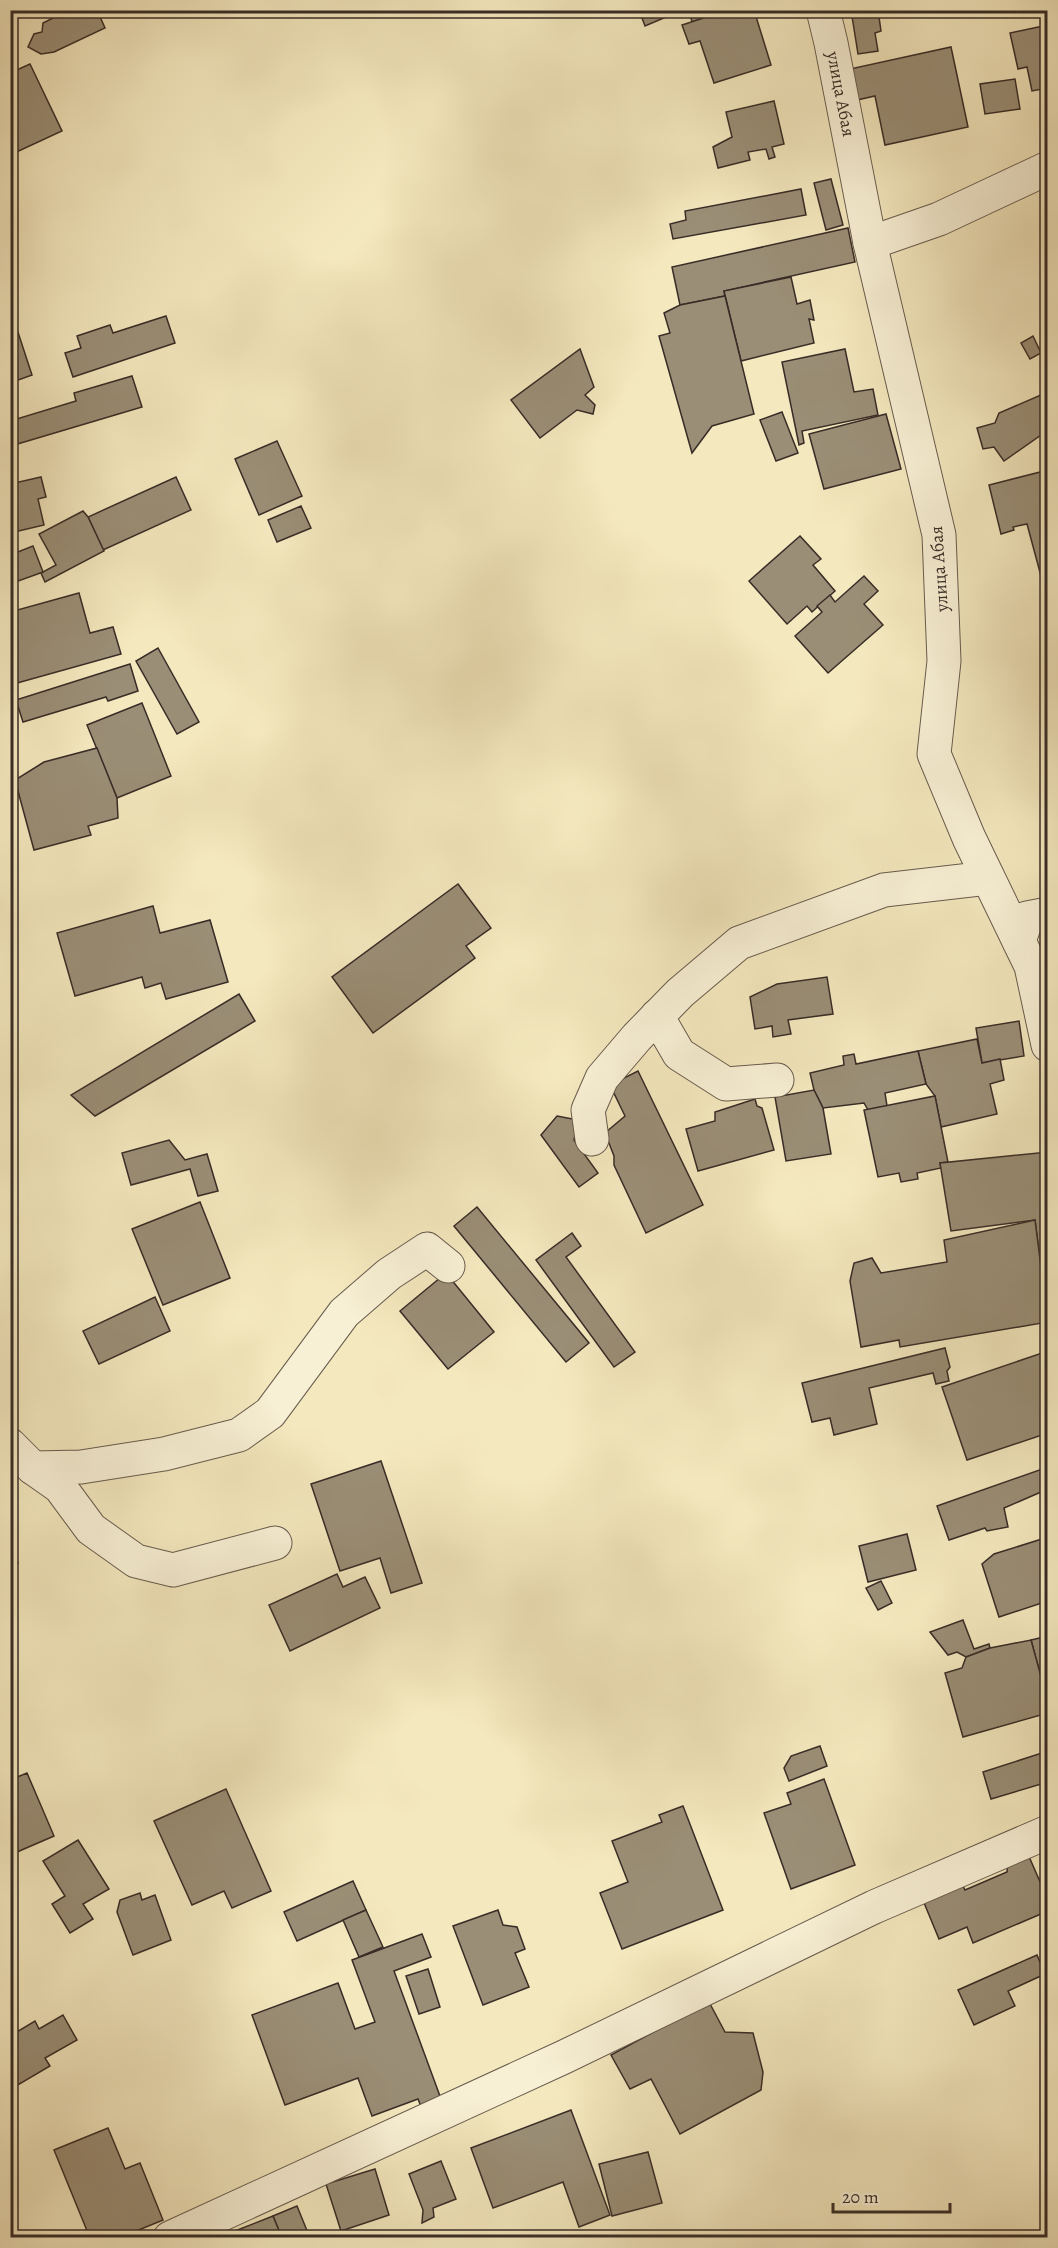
<svg xmlns="http://www.w3.org/2000/svg" width="1058" height="2248" font-family="Alegreya,serif">
<style>
.building{fill:#9a8e76;stroke:#382c27;stroke-width:1.5}
.lines{fill:none;stroke-linecap:round;stroke-linejoin:round}
.street-casing{stroke:#675b4d;stroke-width:35}
.street{stroke:#f8f0d5;stroke-width:33}
.labels{text-anchor:middle;stroke-width:6;stroke-linejoin:round;paint-order:stroke}
.street-label{font-size:18px;fill:#382c27;stroke:#f8f0d5}
</style>
<rect width="100%" height="100%" fill="#f4e8be"/>
<filter id="stains"><feTurbulence type="fractalNoise" baseFrequency=".00333" numOctaves="4"/><feColorMatrix values="0 0 0 0 .2 0 0 0 0 .09 0 0 0 0 .02 0 0 0 .5 -.17"/></filter>
<radialGradient id="worn" r=".72"><stop offset=".6" stop-color="#630" stop-opacity="0"/><stop offset="1" stop-color="#630" stop-opacity=".3"/></radialGradient>
<g class="building">
<path d="M69,10H97L105,28L54,52L41,54L28,47L34,34L42,32L43,23Z"/>
<path d="M639,10H671L673,14L645,26Z"/>
<path d="M689,10H728L692,22Z"/>
<path d="M728,10H754L771,65L714,83L700,41L689,44L682,25Z"/>
<path d="M851,10H878L881,31L875,33L878,51L858,54Z"/>
<path d="M1048,25V88L1032,91L1027,67L1018,69L1010,33Z"/>
<path d="M951,47L968,127L885,145L875,96L857,100L850,69Z"/>
<path d="M30,64L62,131L10,155V73Z"/>
<path d="M1015,79L1020,109L985,114L980,84Z"/>
<path d="M774,101L784,144L772,147L775,157L769,159L766,149L748,152L750,160L718,168L713,147L732,137L726,112Z"/>
<path d="M831,179L843,225L826,230L814,183Z"/>
<path d="M801,189L806,215L673,239L670,224L686,220L685,211Z"/>
<path d="M848,228L855,262L724,291L725,296L680,305L672,267Z"/>
<path d="M791,277L797,304L810,300L814,320L809,319L814,343L741,361L724,291Z"/>
<path d="M725,296L754,414L712,426L692,453L659,336L670,333L664,313L680,305Z"/>
<path d="M166,316L175,343L73,377L65,353L81,348L77,336L110,325L113,333Z"/>
<path d="M13,317L32,375L10,383V318Z"/>
<path d="M1033,336L1041,353L1030,359L1021,343Z"/>
<path d="M580,349L594,387L585,395L595,405L593,414L577,410L540,438L511,400Z"/>
<path d="M845,349L854,392L873,389L878,415L802,431L804,443L799,445L782,362Z"/>
<path d="M132,376L142,407L14,445L10,435V421L76,401L74,393Z"/>
<path d="M1048,392V430L1004,461L994,447L983,449L977,428L995,423L999,413Z"/>
<path d="M782,412L798,453L776,461L760,420Z"/>
<path d="M886,414L901,469L824,489L809,434Z"/>
<path d="M277,441L302,496L259,515L235,459Z"/>
<path d="M1048,470V591H1045L1027,524L1013,527L1014,530L1001,534L989,485Z"/>
<path d="M41,477L46,497L38,499L44,525L10,533V484Z"/>
<path d="M176,477L191,510L103,550L88,517Z"/>
<path d="M301,506L311,528L277,542L268,520Z"/>
<path d="M83,511L88,517L104,551L45,582L41,573L56,565L39,534Z"/>
<path d="M800,536L821,559L813,565L835,591L812,612L807,606L787,624L749,581Z"/>
<path d="M33,546L43,572L10,584V555Z"/>
<path d="M864,576L878,591L864,604L883,625L828,673L795,636L822,612L817,606L830,595L835,602Z"/>
<path d="M79,593L90,633L113,627L121,654L10,685V612Z"/>
<path d="M158,648L199,722L177,734L136,661Z"/>
<path d="M130,664L138,691L108,701L106,697L23,722L16,700Z"/>
<path d="M142,703L171,776L117,798L87,725Z"/>
<path d="M97,748L117,798L118,818L88,826L91,835L34,850L15,780L44,762Z"/>
<path d="M458,884L491,928L466,946L475,958L373,1033L332,977Z"/>
<path d="M153,906L160,933L210,920L228,982L166,999L161,983L145,988L142,977L75,996L57,933Z"/>
<path d="M827,977L833,1014L788,1020L791,1034L773,1037L772,1026L755,1029L750,997L777,984Z"/>
<path d="M239,994L255,1021L95,1116L71,1095Z"/>
<path d="M1019,1021L1024,1056L982,1063L976,1028Z"/>
<path d="M977,1039L982,1063L1000,1059L1004,1080L990,1084L997,1114L941,1127L935,1096L926,1084L918,1051Z"/>
<path d="M918,1051L926,1084L885,1093L887,1106L868,1110L864,1103L823,1108L814,1090L810,1073L844,1065L843,1056L854,1054L856,1064Z"/>
<path d="M638,1071L703,1205L646,1233L614,1165V1156L605,1133L625,1116L610,1085Z"/>
<path d="M814,1090L823,1108L831,1154L786,1161L775,1097Z"/>
<path d="M935,1096L948,1162L940,1163L941,1168L917,1173L918,1179L901,1182L899,1173L878,1177L864,1110Z"/>
<path d="M755,1099L757,1106L762,1108L774,1150L698,1171L686,1129L715,1121V1112Z"/>
<path d="M557,1116L578,1120L574,1140L598,1173L579,1187L541,1135Z"/>
<path d="M169,1140L185,1160L207,1154L218,1191L198,1196L190,1169L131,1185L122,1153Z"/>
<path d="M1048,1152V1283L1043,1284L1035,1220L951,1231L940,1163Z"/>
<path d="M200,1202L230,1278L163,1305L132,1229Z"/>
<path d="M477,1207L589,1343L566,1362L454,1226Z"/>
<path d="M1035,1220L1048,1322L900,1347L899,1340L861,1347L850,1281L854,1263L872,1258L881,1273L947,1262L944,1240Z"/>
<path d="M572,1233L581,1246L566,1257L635,1352L614,1367L536,1260Z"/>
<path d="M446,1273L494,1332L448,1369L400,1311Z"/>
<path d="M155,1297L170,1331L99,1364L83,1331Z"/>
<path d="M945,1348L950,1367L947,1371L949,1381L936,1384L933,1373L869,1388L877,1424L834,1435L830,1418L812,1422L802,1383Z"/>
<path d="M1048,1351V1433L967,1460L942,1387Z"/>
<path d="M381,1461L422,1583L391,1593L380,1558L340,1571L311,1484Z"/>
<path d="M1048,1467V1489L1004,1508L1008,1527L987,1531L985,1528L949,1540L937,1506Z"/>
<path d="M1048,1527V1601L999,1617L982,1564L994,1554L1045,1538L1042,1529Z"/>
<path d="M907,1534L916,1570L868,1582L859,1546Z"/>
<path d="M10,1540L18,1563L10,1565Z"/>
<path d="M337,1574L343,1587L365,1577L380,1608L290,1651L269,1605Z"/>
<path d="M881,1581L892,1603L878,1610L866,1588Z"/>
<path d="M963,1620L974,1649L989,1644L990,1648L966,1657L957,1652L948,1655L930,1632Z"/>
<path d="M1048,1636V1699L1047,1700L1031,1640Z"/>
<path d="M1031,1640L1048,1702V1713L963,1737L945,1673L962,1668L966,1657L990,1648Z"/>
<path d="M820,1746L827,1766L789,1781L784,1768L791,1756Z"/>
<path d="M1048,1751V1782L991,1799L983,1772Z"/>
<path d="M27,1773L54,1836L10,1855V1780Z"/>
<path d="M824,1779L855,1865L791,1889L764,1813L791,1804L787,1793Z"/>
<path d="M226,1789L271,1891L232,1908L224,1891L192,1905L154,1821Z"/>
<path d="M683,1806L723,1910L622,1949L600,1893L628,1882L612,1841L662,1822L659,1815Z"/>
<path d="M78,1840L109,1889L83,1904L93,1919L70,1933L52,1904L65,1896L43,1861Z"/>
<path d="M1027,1852L1048,1900V1911L973,1943L967,1927L939,1939L922,1898L961,1882L965,1890L1007,1872L1008,1861Z"/>
<path d="M353,1881L366,1910L297,1941L284,1912Z"/>
<path d="M140,1893L142,1900L155,1895L171,1940L133,1955L117,1912L120,1900Z"/>
<path d="M366,1910L383,1947L359,1957L343,1920Z"/>
<path d="M498,1910L503,1925L517,1927L525,1949L515,1953L529,1987L483,2005L453,1926Z"/>
<path d="M422,1934L431,1957L394,1971L444,2107L424,2114L418,2099L372,2116L358,2078L285,2105L252,2015L338,1983L355,2029L375,2022L352,1960Z"/>
<path d="M1037,1955L1045,1974L1008,1991L1015,2006L974,2025L958,1990Z"/>
<path d="M428,1969L440,2007L419,2014L406,1976Z"/>
<path d="M709,2002L725,2032L753,2033L763,2072L761,2090L680,2134L651,2079L630,2089L611,2055Z"/>
<path d="M63,2015L77,2040L45,2058L50,2066L11,2089L10,2036L35,2021L39,2029Z"/>
<path d="M571,2110L610,2215L579,2227L563,2182L493,2208L471,2148Z"/>
<path d="M108,2128L125,2169L140,2163L163,2220L119,2238H90L54,2150Z"/>
<path d="M648,2152L662,2203L612,2216L599,2164Z"/>
<path d="M441,2161L456,2199L433,2208L434,2217L422,2223L423,2210L409,2174Z"/>
<path d="M375,2169L389,2215L341,2231L326,2184Z"/>
<path d="M297,2206L310,2238H282L273,2216Z"/>
<path d="M273,2216L282,2238H237L235,2231Z"/>
</g>
<g class="lines">
<defs>
<g id="street">
<path d="M823,10L831,43L870,243L939,535L944,661L934,754L969,838L1031,966L1048,1045"/>
<path d="M870,243L939,219L1048,168"/>
<path d="M1019,941L1027,918L1048,914"/>
<path d="M657,1016L679,1054L726,1084L777,1080"/>
<path d="M592,1139L588,1110L602,1078L637,1037L680,993L739,943L884,890L988,878"/>
<path d="M10,1445L33,1468L60,1487L91,1529L136,1561L173,1570L275,1543"/>
<path d="M33,1468L81,1467L164,1454L239,1435L270,1413L344,1313L389,1274L427,1249L448,1266"/>
<path d="M170,2238L564,2057L874,1907L1048,1832"/>
</g>
</defs>
<use href="#street" class="street-casing"/>
<use href="#street" class="street"/>
</g>
<g class="labels">
<g class="street-label">
<text transform="translate(841 94) rotate(79)" y="6">улица Абая</text>
<text transform="translate(939 569) rotate(-94)" y="6">улица Абая</text>
</g>
</g>
<rect width="1058" height="2248" fill="none" stroke="#f4e8be" stroke-width="36"/>
<rect x="12" y="12" width="1034" height="2224" fill="none" stroke="#382c27" stroke-width="3"/>
<rect x="18" y="18" width="1022" height="2212" fill="none" stroke="#382c27" stroke-width="1.5"/>
<path d="M833 2203v9h117v-9" fill="none" stroke="#382c27" stroke-width="3"/>
<text x="842" y="2203" font-size="18" fill="#382c27" stroke="#f8f0d5" stroke-width="4.5" paint-order="stroke">20 m</text>
<rect width="100%" height="100%" filter="url(#stains)"/>
<rect width="100%" height="100%" fill="url(#worn)"/>
</svg>
